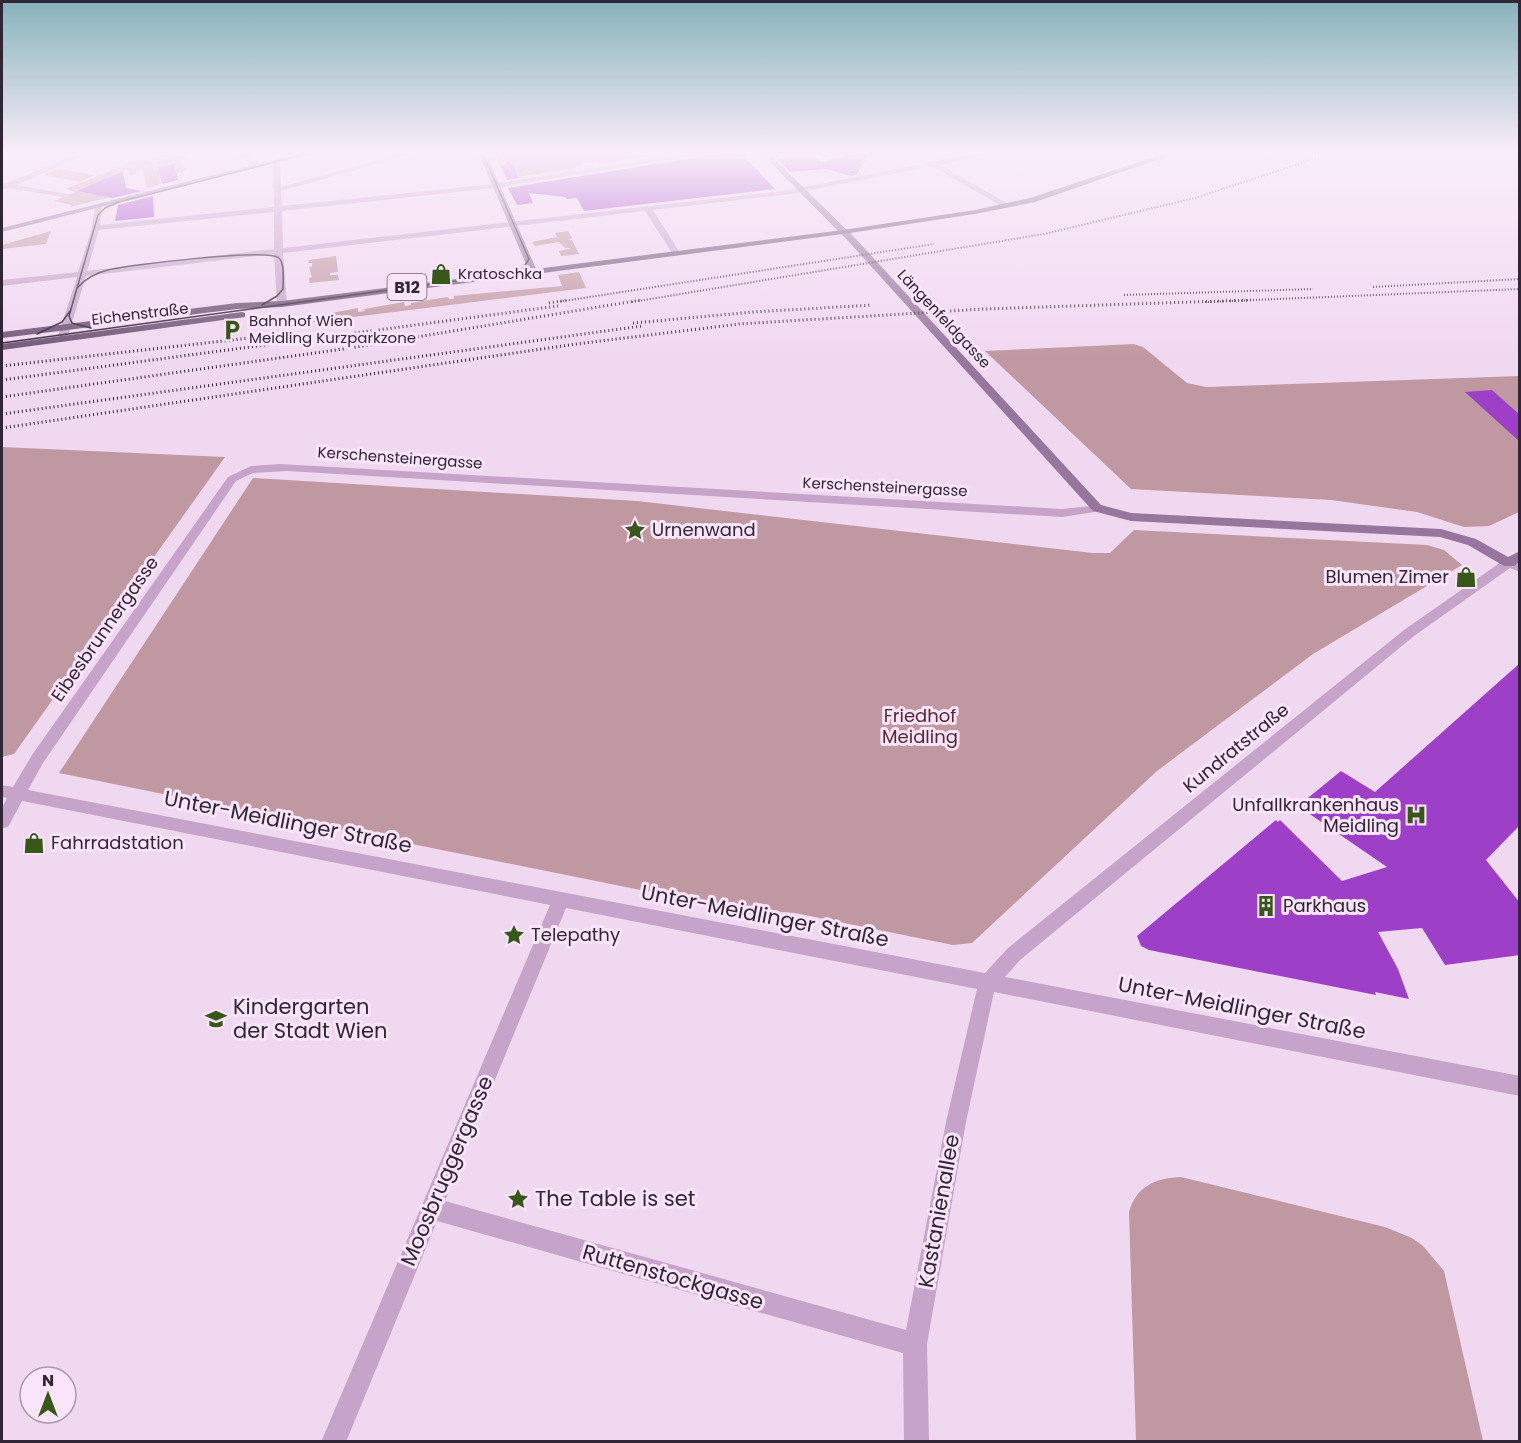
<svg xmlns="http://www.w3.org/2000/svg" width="1521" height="1443" font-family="Poppins,sans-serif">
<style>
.green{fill:#c098a1}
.building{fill:#9e3fc8}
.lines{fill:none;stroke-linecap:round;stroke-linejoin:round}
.street{fill:#c6a4c9;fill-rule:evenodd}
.secondary{fill:#96769d;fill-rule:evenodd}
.primary{fill:#705677;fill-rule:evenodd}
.tram{stroke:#312635;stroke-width:1.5}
.rail-far1{stroke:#312635;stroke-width:2;stroke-dasharray:1 2;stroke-linecap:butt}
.rail{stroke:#312635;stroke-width:3;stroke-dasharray:1 3;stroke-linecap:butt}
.labels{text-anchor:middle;stroke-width:6;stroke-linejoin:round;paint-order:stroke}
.far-poi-label{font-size:15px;fill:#312635;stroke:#f9e4f9;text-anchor:start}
.far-street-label{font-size:15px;fill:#312635;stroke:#f9e4f9}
.shield{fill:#f9e4f9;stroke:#6d5f70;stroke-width:1.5}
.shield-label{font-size:16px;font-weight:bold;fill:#312635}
.poi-label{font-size:18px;fill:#312635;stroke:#f9e4f9;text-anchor:start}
.street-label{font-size:18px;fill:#312635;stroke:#f9e4f9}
.park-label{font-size:18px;fill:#532931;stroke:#f9e4f9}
.near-street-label{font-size:21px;fill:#312635;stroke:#f9e4f9}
.near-poi-label{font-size:21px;fill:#312635;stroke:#f9e4f9;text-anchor:start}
</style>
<rect width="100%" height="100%" fill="#f1d8f1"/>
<g class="green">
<path d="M167,154L188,158L180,160L186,170L177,174L174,164L158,167L161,184L147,188L143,170L136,171V174L129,175L128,170L123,171L78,191L110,197L70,207L72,205L54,201L76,192L66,189L138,159L156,162L170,158L167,156L156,160Z"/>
<path d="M495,154H657L603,164L596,162L582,163L580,167L518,177L513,169L502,170Z"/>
<path d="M69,164L59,169L95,175L80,182L42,175Z"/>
<path d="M51,231L46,244L2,249V245Z"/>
<path d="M568,231L572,238L568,240H572L579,254L561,256L559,251L572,248H565L559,242L535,246L532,242L557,237L555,233Z"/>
<path d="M336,256L338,272L330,273V275H338L339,280L310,283L309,278L312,277L309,267H312V263H308L309,260Z"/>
<path d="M579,272L586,288L290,325V321L358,308V312L365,311L364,309L404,302L405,306L411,305V303L447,297L450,299H454V296L562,286L558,275Z"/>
<path d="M1134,344L1143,347L1187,383L1206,387L1519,376V512L1489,526L1464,527L1417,512L1331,500L1131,489L985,351Z"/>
<path d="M2,447L225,457L14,754L2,757Z"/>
<path d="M253,478L637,501L1093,553H1110L1134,530L1427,545L1444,550L1462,565L1313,654L1157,771L972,943L953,945L795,913L730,908L59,773Z"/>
<path d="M1181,1177L1385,1227L1412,1238L1423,1246L1444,1271L1483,1441H1136L1129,1212C1136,1186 1156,1178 1181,1177Z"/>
</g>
<g class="building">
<path d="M718,154H742L775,189L584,211L577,198L567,199L565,197L529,193L533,203L517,205L508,188Z"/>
<path d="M851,154H869L856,175L851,176L826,169L790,172L778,159L813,155L821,162Z"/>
<path d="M510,161L519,178L507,180L501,166Z"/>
<path d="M174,164L178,180L162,184L158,167Z"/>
<path d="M123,171L126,188L142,191L113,198L77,191Z"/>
<path d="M153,196L154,217L115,221L118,205Z"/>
<path d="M1492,390L1520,415V442L1465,392Z"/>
<path d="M1520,663V825L1486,860L1520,903V955L1445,965L1422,928L1378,932L1398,969L1409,999L1375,992L1376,995L1149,950L1141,946L1137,936L1276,820L1278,822L1280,820L1342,881L1387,867L1298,806L1341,771L1375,792Z"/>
</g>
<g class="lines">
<g class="street">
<path d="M78,154H88L16,185L67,194H70V198L8,188L2,190V185Z"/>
<path d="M237,154H246L265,166L258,168Z"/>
<path d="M399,154H411L281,191L282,206L494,184L683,154H702L494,188L282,211L283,248L790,190L971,154H987L940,165L1012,206L1005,208L932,166L790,194L653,210L680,253L676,256L672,253L645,211L283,253L287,304L282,307L277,304L274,254L86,276L67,339L62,342L57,339L77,277L2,286V280L78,272L92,228L95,205L102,207L100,225L274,207L273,160L280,162L281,187ZM274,212V249L87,271L99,230Z"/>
<path d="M280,464L1062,509L1101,505V511L1062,517L287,471L253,473L236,481L43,763L28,790L985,973L1008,948L1404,630L1504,560L1509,559L1520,563V572L1510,568L1414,636L1020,960L1005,977L1520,1076V1096L994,992L966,1122L927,1344L929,1442H904L903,1353L437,1221L346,1442H321L550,905L22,801L8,827L2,828V808L7,798L2,797V785L13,787L32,755L228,477L251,466ZM566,908L977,989L946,1122L906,1330L445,1201Z"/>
</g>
<g class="secondary">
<path d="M297,154H310L2,232V228Z"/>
<path d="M479,154H486L537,271L536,273L529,271Z"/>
<path d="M762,154H769L855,238L1101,505L1131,513L1441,529L1476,539L1508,557L1520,551V561L1514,566H1504L1468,545L1440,537L1131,521L1093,511L849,242Z"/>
</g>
<g class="primary">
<path d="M1163,154H1174L1035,202L975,214L843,234L282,307L237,309L2,338V332L237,303L282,301L843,230L975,210L1030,198Z"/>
<path d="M242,312L245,313V317L2,350V344Z"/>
</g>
<g class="tram">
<path d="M77,288C86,278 95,273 108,270C130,265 266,248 279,258C285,263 283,281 283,289L277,296L262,305"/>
<path d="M91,328L72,323L69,316L98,215L105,208L119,202L307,154"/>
<path d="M37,334L62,322L70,311"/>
<path d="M2,343L514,273L523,268L529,259L483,154"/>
</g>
<g class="rail-far1">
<path d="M1373,287L1520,279"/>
<path d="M1124,295L1313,289"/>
<path d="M557,302L934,244"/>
<path d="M632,302L1044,234L1195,198L1329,154"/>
<path d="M1205,302L1520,289"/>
</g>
<g class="rail">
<path d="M549,303L567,300"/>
<path d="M633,323L753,312L872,305"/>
<path d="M2,366L276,335"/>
<path d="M2,380L558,306"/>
<path d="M2,397L350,348L641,300"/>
<path d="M2,414L642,326"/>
<path d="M2,428L576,344L739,324L984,309L1251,300"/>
</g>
</g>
<linearGradient id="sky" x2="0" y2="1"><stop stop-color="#86b2bb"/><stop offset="0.43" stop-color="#f9edf9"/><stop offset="1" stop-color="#f9edf9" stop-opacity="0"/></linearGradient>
<rect width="1521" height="356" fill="url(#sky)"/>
<defs>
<symbol id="shop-bare" viewBox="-9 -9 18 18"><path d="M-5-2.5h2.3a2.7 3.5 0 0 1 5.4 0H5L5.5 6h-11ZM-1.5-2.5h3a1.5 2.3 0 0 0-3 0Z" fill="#38571b" stroke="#f9e4f9" stroke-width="2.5" paint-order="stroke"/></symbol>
<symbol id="parking-bare" viewBox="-9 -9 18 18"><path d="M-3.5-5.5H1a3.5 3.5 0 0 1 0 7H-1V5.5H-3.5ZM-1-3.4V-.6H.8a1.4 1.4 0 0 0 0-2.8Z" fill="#38571b" stroke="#f9e4f9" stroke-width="2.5" paint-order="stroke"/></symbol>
<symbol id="sight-bare" viewBox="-9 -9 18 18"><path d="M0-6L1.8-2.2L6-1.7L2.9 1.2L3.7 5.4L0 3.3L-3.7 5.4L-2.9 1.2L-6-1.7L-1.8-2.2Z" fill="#38571b" stroke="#f9e4f9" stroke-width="2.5" paint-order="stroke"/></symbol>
<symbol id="hospital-bare" viewBox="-9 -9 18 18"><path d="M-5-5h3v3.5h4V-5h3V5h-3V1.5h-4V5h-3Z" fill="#38571b" stroke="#f9e4f9" stroke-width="2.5" paint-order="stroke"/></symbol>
<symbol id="building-bare" viewBox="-9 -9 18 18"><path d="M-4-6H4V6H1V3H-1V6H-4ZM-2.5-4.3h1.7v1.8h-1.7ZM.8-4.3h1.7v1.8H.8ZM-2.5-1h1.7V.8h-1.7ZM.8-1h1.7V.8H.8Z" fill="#38571b" stroke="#f9e4f9" stroke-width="2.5" paint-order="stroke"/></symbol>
<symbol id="school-bare" viewBox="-9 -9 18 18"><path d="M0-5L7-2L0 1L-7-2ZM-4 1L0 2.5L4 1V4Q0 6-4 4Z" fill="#38571b" stroke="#f9e4f9" stroke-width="2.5" paint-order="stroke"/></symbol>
</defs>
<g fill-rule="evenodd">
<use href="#shop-bare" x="426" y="259" width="30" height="30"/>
<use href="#parking-bare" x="217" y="315" width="30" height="30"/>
<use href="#sight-bare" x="620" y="515" width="30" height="30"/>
<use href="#shop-bare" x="1451" y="562" width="30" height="30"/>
<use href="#hospital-bare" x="1401" y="800" width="30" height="30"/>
<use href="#shop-bare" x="19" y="828" width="30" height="30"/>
<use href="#building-bare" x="1251" y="891" width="30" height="30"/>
<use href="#sight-bare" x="499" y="920" width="30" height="30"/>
<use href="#school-bare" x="201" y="1004" width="30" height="30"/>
<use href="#sight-bare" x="503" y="1184" width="30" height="30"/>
</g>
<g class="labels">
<g class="far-poi-label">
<text x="458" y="279">Kratoschka</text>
<text x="249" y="326">Bahnhof Wien<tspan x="249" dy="17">Meidling Kurzparkzone</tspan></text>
</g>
<g class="far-street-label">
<text transform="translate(140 314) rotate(-7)" y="5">Eichenstraße</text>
<text transform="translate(944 319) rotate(47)" y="5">Längenfeldgasse</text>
<text transform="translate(400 458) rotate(4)" y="5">Kerschensteinergasse</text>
<text transform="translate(885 487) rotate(3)" y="5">Kerschensteinergasse</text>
</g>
<rect class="shield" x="387.5" y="274" width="39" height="26" rx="4.5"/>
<g class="shield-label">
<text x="407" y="293">B12</text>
</g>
<g class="poi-label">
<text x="652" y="536">Urnenwand</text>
<text x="1449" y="583" text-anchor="end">Blumen Zimer</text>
<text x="1399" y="811" text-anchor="end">Unfallkrankenhaus<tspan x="1399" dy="21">Meidling</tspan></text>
<text x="51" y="849">Fahrradstation</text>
<text x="1283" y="912">Parkhaus</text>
<text x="531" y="941">Telepathy</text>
</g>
<g class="street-label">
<text transform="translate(105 629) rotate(-55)" y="6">Eibesbrunnergasse</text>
<text transform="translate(1236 748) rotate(-39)" y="6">Kundratstraße</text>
</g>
<g class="park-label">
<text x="920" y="722">Friedhof<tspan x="920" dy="21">Meidling</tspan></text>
</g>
<g class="near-street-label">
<text transform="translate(288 822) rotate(11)" y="7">Unter-Meidlinger Straße</text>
<text transform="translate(765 916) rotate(11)" y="7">Unter-Meidlinger Straße</text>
<text transform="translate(1242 1008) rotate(11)" y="7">Unter-Meidlinger Straße</text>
<text transform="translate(447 1171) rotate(-67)" y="7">Moosbruggergasse</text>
<text transform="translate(939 1211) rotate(-80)" y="7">Kastanienallee</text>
<text transform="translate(673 1277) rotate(16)" y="7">Ruttenstockgasse</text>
</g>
<g class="near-poi-label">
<text x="233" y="1014">Kindergarten<tspan x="233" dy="24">der Stadt Wien</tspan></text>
<text x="535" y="1206">The Table is set</text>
</g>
</g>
<rect width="1521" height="1443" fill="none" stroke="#312635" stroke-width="6"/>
<g transform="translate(48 1395)"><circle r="28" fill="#f9e4f9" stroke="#a998ab" stroke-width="1.5"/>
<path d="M0-4.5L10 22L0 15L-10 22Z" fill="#38571b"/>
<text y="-9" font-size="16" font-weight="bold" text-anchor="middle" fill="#312635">N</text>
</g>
</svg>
